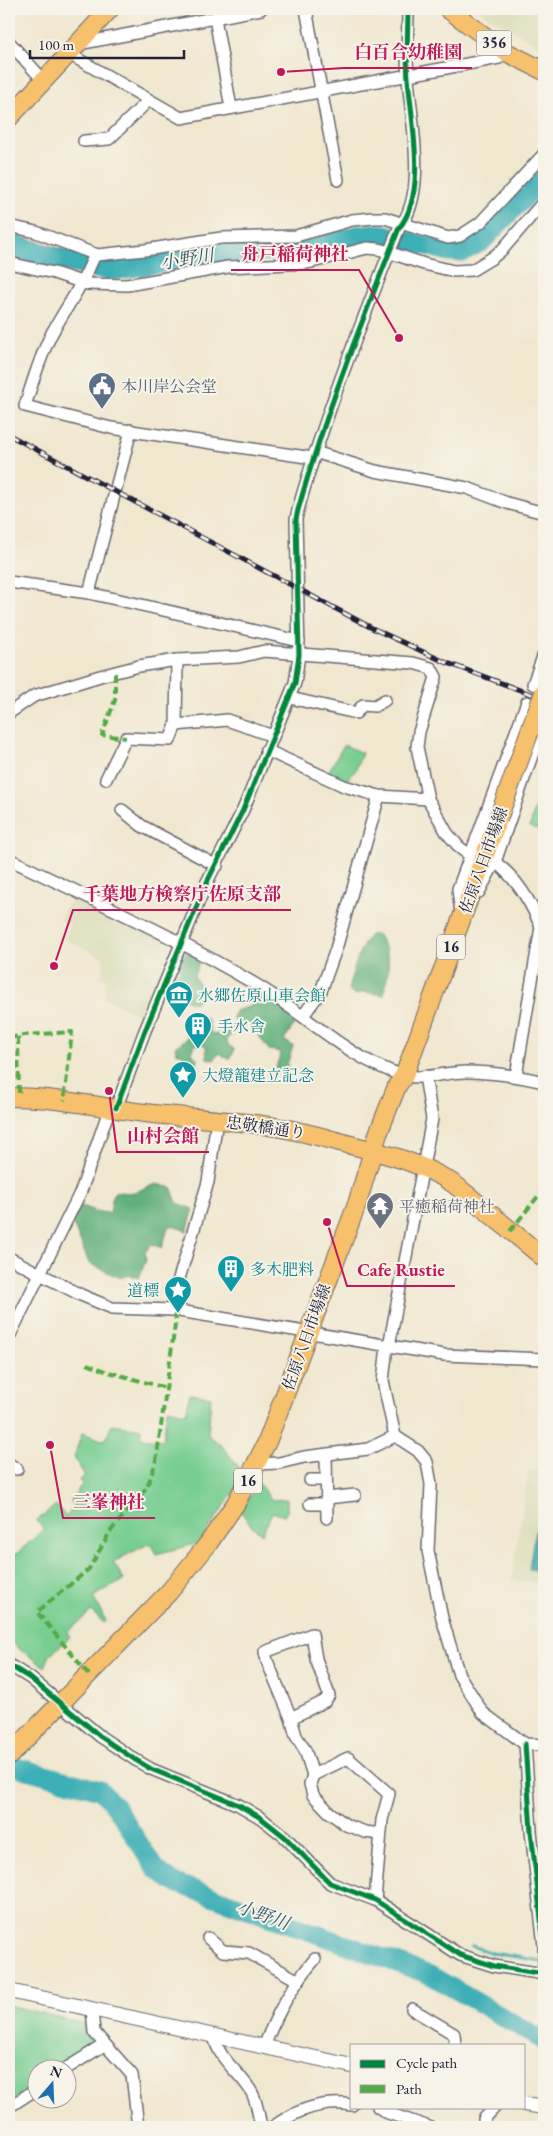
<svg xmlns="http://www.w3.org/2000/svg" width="553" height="2136" font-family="'EB Garamond','Noto Serif JP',serif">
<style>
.built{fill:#dddebc}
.green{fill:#78ce92;stroke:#4d7866}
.forest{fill:#62b17c;stroke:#426a5c}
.water{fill:#3eafb6;stroke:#306878}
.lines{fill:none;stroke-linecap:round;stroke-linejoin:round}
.stream{stroke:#3eafb6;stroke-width:3}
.river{stroke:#3eafb6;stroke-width:19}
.minor-casing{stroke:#6a676f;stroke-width:14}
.tertiary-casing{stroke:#6a676f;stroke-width:16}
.primary-casing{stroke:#6a676f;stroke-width:20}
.trunk-casing{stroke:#6a676f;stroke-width:20}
.minor{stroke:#fff;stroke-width:11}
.tertiary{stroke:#fff;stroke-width:14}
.primary{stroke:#f7c06c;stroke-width:18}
.trunk{stroke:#f7c06c;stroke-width:18}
.rail-casing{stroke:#22223b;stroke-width:5}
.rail{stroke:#f7f3e8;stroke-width:3;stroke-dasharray:9;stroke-linecap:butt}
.primary-bridge-casing{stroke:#6a676f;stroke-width:20;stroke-linecap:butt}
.primary-bridge{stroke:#f7c06c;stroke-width:18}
.quiet{stroke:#53aa46;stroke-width:4;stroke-dasharray:8 4;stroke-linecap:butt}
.cycleway-casing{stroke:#f7f3e8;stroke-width:8}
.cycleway{stroke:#00873e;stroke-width:5}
.labels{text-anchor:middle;stroke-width:4;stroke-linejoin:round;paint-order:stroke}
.shield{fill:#f7f3e8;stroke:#62616f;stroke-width:1}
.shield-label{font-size:15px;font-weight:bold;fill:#22223b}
.service-label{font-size:16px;fill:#4e5e75;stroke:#f7f3e8;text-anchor:start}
.street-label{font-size:16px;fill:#22223b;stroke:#f7f3e8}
.culture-label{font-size:16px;fill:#0d838f;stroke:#f7f3e8;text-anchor:start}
.worship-label{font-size:16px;fill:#5b616d;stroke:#f7f3e8;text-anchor:start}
.water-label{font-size:18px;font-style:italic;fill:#2d5a6c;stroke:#f7f3e8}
.leader{fill:none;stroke:#c2185b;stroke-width:2}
.callout-dot{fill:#c2185b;stroke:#f7f3e8;stroke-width:2}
.callout-label{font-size:18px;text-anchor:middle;font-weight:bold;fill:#c2185b;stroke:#f7f3e8;stroke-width:4;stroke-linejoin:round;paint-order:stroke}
</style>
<rect width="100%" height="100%" fill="#f7f3e8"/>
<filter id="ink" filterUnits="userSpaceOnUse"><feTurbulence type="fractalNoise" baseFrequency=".02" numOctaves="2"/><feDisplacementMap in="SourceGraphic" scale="10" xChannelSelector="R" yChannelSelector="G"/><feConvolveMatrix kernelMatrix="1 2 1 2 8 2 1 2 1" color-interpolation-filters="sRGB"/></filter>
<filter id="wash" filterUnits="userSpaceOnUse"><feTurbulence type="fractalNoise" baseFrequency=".0096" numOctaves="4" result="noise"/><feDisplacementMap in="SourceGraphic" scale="20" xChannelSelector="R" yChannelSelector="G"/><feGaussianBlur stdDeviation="1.12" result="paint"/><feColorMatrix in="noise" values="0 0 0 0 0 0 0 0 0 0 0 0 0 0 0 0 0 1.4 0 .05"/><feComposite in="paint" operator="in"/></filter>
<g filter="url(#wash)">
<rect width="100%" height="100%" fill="#f0e7cf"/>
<g class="built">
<path d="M477,9H544V48L484,14Z"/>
<path d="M71,896L172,944L144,1017L104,998L106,979L101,978L104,958L65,939L70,924L60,920Z"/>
<path d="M544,1422V1584L512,1580L528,1470L536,1471Z"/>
</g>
<g class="green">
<path d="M344,745L362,753L355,771L344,783L327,774Z"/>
<path d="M536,803H544V831L530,827Z"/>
<path d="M190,1394L211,1397L208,1435L221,1445L244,1473L236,1489L199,1543L156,1554L150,1543L113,1562L124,1580L93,1597L106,1621L104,1623L91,1611L67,1633L70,1637L50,1655L45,1667L17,1647L9,1639V1553L13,1557L44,1529L36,1521L56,1505L66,1517L74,1507L71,1500L78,1493L76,1491L83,1484L80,1480L85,1476L74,1457L82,1433L102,1440L106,1438L112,1424L142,1429L141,1438L163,1440L167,1409L186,1413Z"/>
<path d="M258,1483L272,1500L287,1499V1512L284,1516L272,1512L262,1534L252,1526L241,1512Z"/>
<path d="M9,2005L85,2024L97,2046L62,2068H38L37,2085L9,2103Z"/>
</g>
<g class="forest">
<path d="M377,934C394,957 388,969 384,995L364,992L356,995L348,990C353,971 358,950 370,935Z"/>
<path d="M186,952L197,956L200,960L194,976L204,992L203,995L194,1003L169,993L174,975L180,970L182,957Z"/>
<path d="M260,991L292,1015L295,1023L284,1040L293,1046L284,1075L275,1071L281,1052L269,1050L253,1028L233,1019L235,1011L249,1007L257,1002L256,995Z"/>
<path d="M203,1016L208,1020L210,1032L214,1034H219L223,1027L229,1024L239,1027V1032L229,1036L227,1040L228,1045L234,1049L233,1054L229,1059L219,1053L214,1060L207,1058L206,1046L202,1044L195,1045L192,1053L198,1060L195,1067L192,1068L186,1064L183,1054L176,1052L175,1047L186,1039Z"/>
<path d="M156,1184L171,1187L177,1203L194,1209L187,1231L169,1225L162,1248L152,1244L145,1252L146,1260L139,1278L129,1275L120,1278L89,1263L71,1219L78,1205L100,1212L110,1213L113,1194L116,1192L132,1193Z"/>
</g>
<g class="water">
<path d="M9,233L89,257L82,275L9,258Z"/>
<path d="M535,1531L544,1532V1571L529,1569Z"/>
</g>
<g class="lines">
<path class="stream" d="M472,1946L493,1953L541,1961"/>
<g class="river">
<path d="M70,262L96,269L113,271L224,253L305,250L356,235L373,233L384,234L449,252H463L482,242L544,178"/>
<path d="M9,1765L100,1790L116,1807L155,1868L173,1882L430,1975L544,2041"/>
</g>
</g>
</g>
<g filter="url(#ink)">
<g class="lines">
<defs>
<g id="minor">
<path d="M306,9L338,180"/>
<path d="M215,18L231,108"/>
<path d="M9,42L44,81"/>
<path d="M78,44L261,9"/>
<path d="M69,54L181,118L499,58L506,52"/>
<path d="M84,141L109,139L149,100"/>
<path d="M9,226L36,232L97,255L145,250L221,238L296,236L352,220L373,218H385L448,238L460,236L480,223L544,154"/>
<path d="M95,254C84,283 67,306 52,333C40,356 33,381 25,406L111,428L313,458"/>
<path d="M9,263L54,273L87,284L127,285L228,267L308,263L367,248L379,249L424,264L454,271L472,270L492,258L503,249L544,201"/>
<path d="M315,452L375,471L467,488L507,503L544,513"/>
<path d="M9,582L89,593L299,641"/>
<path d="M89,593L131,430"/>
<path d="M544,654L533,684L544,688"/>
<path d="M290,698L356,713L363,705L375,706L385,700"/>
<path d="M9,713L34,696L100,676L139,666L177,660L239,657L264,651L413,663L431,668L436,677L419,732L417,747L428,799L447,833L460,848L471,856"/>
<path d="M176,725L177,660"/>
<path d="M266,750L344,786L379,796L428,799"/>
<path d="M106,779L126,738L170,740L176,725L227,720L273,736"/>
<path d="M122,810L142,826L217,866"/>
<path d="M9,859C91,899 176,937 255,984C305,1013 346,1058 402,1075C422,1081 445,1072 466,1072C492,1072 518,1076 544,1082"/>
<path d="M495,862C516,878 531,902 541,927L516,1076"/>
<path d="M479,892L495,862L535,747L538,748L544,731"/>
<path d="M461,914L458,889L527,702L544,708"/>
<path d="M303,1016L321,991L336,949L379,796"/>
<path d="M116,1108L144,1033L206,884L243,810L295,683L299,655L296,519L298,510C325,414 362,321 399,228C428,193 411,121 408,78C406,55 408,32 408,9"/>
<path d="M9,1258L81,1295L112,1308L173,1310L444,1355L544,1359"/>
<path d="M173,1310L178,1282L208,1182L217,1120"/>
<path d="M9,1337L81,1191L110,1107"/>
<path d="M387,1346L383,1381L395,1436L418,1451L427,1462L431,1484L428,1551L442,1618L459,1675L483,1713L525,1744L544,1745"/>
<path d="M389,1346L432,1119L425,1076"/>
<path d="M326,1455L327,1518"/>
<path d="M9,1464L17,1469"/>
<path d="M257,1464L279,1463L304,1457L368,1449L395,1436"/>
<path d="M310,1480H326"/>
<path d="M327,1498L355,1495"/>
<path d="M310,1504H327"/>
<path d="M9,1665L30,1678L101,1737L134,1759L151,1769L239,1805L261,1818L285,1837L330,1883L375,1900L460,1955L494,1966L544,1974V1946L531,1831L525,1744"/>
<path d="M291,1718L325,1701L329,1695L316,1659L312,1634L265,1652L267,1661L291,1718L296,1736L305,1750L313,1775L310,1784L313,1795L329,1812L346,1825L365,1832L380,1834"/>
<path d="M313,1775L348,1758L389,1794L382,1820L375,1900"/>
<path d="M208,1938L223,1951L249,1953L297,1980"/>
<path d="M412,2009L454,2034L455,2045"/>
<path d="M92,2010L94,2032L132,2075L138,2127"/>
<path d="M214,2035C218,2061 241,2072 252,2093C257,2102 259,2117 261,2127"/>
<path d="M264,2047C276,2014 292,1986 315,1959"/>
<path d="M67,2068L104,2045"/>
<path d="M9,2107L38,2088"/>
<path d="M378,2107L388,2113L429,2127"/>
<path d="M273,2127C296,2110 323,2100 352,2105"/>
<path d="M485,2127L484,2119L495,2107"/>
</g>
<g id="tertiary">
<path d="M9,1991L352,2066"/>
<path d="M524,2104L544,2107"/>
</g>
<g id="primary">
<path d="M9,118L110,9"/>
<path d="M9,1097C55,1097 100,1107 145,1113C190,1118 237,1120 281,1128C307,1132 331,1140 355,1146C390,1155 424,1164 454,1184L544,1258"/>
<path d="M9,1756L169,1592L208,1544L236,1503L267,1442L357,1204L378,1134L397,1086L404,1076L498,819"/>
</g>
<path id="trunk" d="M448,9L506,52L544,71"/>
</defs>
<use href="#minor" class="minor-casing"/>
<use href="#tertiary" class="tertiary-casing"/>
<use href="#primary" class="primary-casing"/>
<use href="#trunk" class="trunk-casing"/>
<use href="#minor" class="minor"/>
<use href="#tertiary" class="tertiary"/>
<use href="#primary" class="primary"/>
<use href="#trunk" class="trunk"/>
<defs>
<path id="rail" d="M9,435L372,628L445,662L544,699"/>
</defs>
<use href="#rail" class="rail-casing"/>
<use href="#rail" class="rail"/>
<defs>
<path id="primary-bridge" d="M498,819L544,692"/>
</defs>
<use href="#primary-bridge" class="primary-bridge-casing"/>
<use href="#primary-bridge" class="primary-bridge"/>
<g class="quiet">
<path d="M115,673V700L102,735L126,738"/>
<path d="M18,1037L19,1097"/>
<path d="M9,1038L24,1035L72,1032L64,1101"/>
<path d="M510,1231L544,1189"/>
<path d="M87,1364L105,1371L166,1388"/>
<path d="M89,1675L37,1612L89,1569L110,1532L147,1487L156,1462L177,1310"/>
</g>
<defs>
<g id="cycleway">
<path d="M116,1108L144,1033L206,884L243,810L295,683L299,655L296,519L298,510C325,414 362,321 399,228C428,193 411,121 408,78C406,55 408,32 408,9"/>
<path d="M9,1665L30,1678L101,1737L134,1759L151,1769L239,1805L261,1818L285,1837L330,1883L375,1900L460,1955L494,1966L544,1974V1946L531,1831L525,1744"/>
</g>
</defs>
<use href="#cycleway" class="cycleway-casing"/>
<use href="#cycleway" class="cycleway"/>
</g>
</g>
<defs>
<symbol id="civic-pin" viewBox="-11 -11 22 30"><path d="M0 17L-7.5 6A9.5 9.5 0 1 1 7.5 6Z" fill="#5c6f8a" stroke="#f7f3e8"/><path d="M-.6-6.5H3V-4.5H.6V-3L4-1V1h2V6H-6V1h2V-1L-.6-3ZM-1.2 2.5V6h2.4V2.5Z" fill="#fff"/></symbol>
<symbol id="museum-pin" viewBox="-11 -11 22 30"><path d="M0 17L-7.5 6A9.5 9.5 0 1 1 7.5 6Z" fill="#0f9aa8" stroke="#f7f3e8"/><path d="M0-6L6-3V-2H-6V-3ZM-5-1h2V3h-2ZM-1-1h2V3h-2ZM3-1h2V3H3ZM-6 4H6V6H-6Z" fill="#fff"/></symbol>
<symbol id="building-pin" viewBox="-11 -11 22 30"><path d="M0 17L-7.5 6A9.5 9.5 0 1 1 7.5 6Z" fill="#0f9aa8" stroke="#f7f3e8"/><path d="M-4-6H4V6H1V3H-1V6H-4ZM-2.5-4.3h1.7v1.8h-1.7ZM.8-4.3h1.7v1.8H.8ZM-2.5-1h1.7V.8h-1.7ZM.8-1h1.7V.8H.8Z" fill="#fff"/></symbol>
<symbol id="sight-pin" viewBox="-11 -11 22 30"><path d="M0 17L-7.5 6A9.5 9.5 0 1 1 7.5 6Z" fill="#0f9aa8" stroke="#f7f3e8"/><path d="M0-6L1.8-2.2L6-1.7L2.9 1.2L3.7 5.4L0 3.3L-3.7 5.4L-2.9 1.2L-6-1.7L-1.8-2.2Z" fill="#fff"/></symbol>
<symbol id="temple-pin" viewBox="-11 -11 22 30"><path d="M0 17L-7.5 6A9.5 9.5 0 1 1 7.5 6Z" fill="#6b7280" stroke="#f7f3e8"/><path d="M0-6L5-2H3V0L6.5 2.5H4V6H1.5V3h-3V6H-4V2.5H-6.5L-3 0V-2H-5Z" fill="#fff"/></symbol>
</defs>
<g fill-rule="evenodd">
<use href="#civic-pin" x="86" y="370" width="32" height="43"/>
<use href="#museum-pin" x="163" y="979" width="32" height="43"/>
<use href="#building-pin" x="182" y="1010" width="32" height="43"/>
<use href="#sight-pin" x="167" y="1059" width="32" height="43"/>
<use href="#temple-pin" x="364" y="1190" width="32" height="43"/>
<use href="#building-pin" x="215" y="1253" width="32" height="43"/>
<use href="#sight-pin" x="162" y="1274" width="32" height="43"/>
</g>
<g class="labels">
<g class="shield">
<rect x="476.5" y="30.5" width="35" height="25" rx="4"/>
<rect x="437" y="934.5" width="28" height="25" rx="4"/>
<rect x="234" y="1468.5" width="28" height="25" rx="4"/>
</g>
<g class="shield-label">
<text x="494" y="48">356</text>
<text x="451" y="952">16</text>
<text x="248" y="1486">16</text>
</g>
<g class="service-label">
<text x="121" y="392">本川岸公会堂</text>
</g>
<g class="street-label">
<text transform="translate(483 860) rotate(-70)" y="6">佐原八日市場線</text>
<text transform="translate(266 1127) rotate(8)" y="6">忠敬橋通り</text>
<text transform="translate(306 1337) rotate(-70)" y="6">佐原八日市場線</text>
</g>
<g class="culture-label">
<text x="198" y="1001">水郷佐原山車会館</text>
<text x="217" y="1032">手水舎</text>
<text x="202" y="1081">大燈籠建立記念</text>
<text x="250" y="1275">多木肥料</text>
<text x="159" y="1296" text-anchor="end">道標</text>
</g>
<g class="worship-label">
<text x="399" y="1212">平癒稲荷神社</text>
</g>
<g class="water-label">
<text transform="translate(187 259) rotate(-9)" y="6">小野川</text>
<text transform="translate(263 1915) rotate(20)" y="6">小野川</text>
</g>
</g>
<path class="leader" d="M281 72L344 68H472M399 338L359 270H231M54 966L73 910H291M109 1091L117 1152H209M327 1222L347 1286H455M50 1445L63 1518H155"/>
<g class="callout-dot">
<circle cx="281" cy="72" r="5"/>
<circle cx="399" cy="338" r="5"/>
<circle cx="54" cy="966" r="5"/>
<circle cx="109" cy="1091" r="5"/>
<circle cx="327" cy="1222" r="5"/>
<circle cx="50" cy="1445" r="5"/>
</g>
<g class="callout-label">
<text x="408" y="58">白百合幼稚園</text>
<text x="295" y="260">舟戸稲荷神社</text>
<text x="182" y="900">千葉地方検察庁佐原支部</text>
<text x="163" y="1142">山村会館</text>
<text x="401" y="1276">Cafe Rustie</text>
<text x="109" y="1508">三峯神社</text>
</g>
<rect width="553" height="2136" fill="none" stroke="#f7f3e8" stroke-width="30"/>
<rect x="350" y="2044" width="175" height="65" fill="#f7f3e8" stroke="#a29fa3"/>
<rect x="360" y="2060" width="25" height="8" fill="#00873e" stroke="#a29fa3"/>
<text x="396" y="2068" font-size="15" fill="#22223b">Cycle path</text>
<rect x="360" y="2085" width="25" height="8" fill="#53aa46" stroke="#a29fa3"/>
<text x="396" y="2094" font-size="15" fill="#22223b">Path</text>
<g transform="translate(52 2084) rotate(19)"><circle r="24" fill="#f7f3e8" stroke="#a29fa3"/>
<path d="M0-4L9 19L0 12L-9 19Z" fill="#1f6fb2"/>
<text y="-8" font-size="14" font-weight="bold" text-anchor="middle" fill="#22223b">N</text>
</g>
<path d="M30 50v8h154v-8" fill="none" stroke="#22223b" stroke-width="2.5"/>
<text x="38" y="50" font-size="15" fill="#22223b" stroke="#f7f3e8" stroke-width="4" paint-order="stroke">100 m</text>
</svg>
